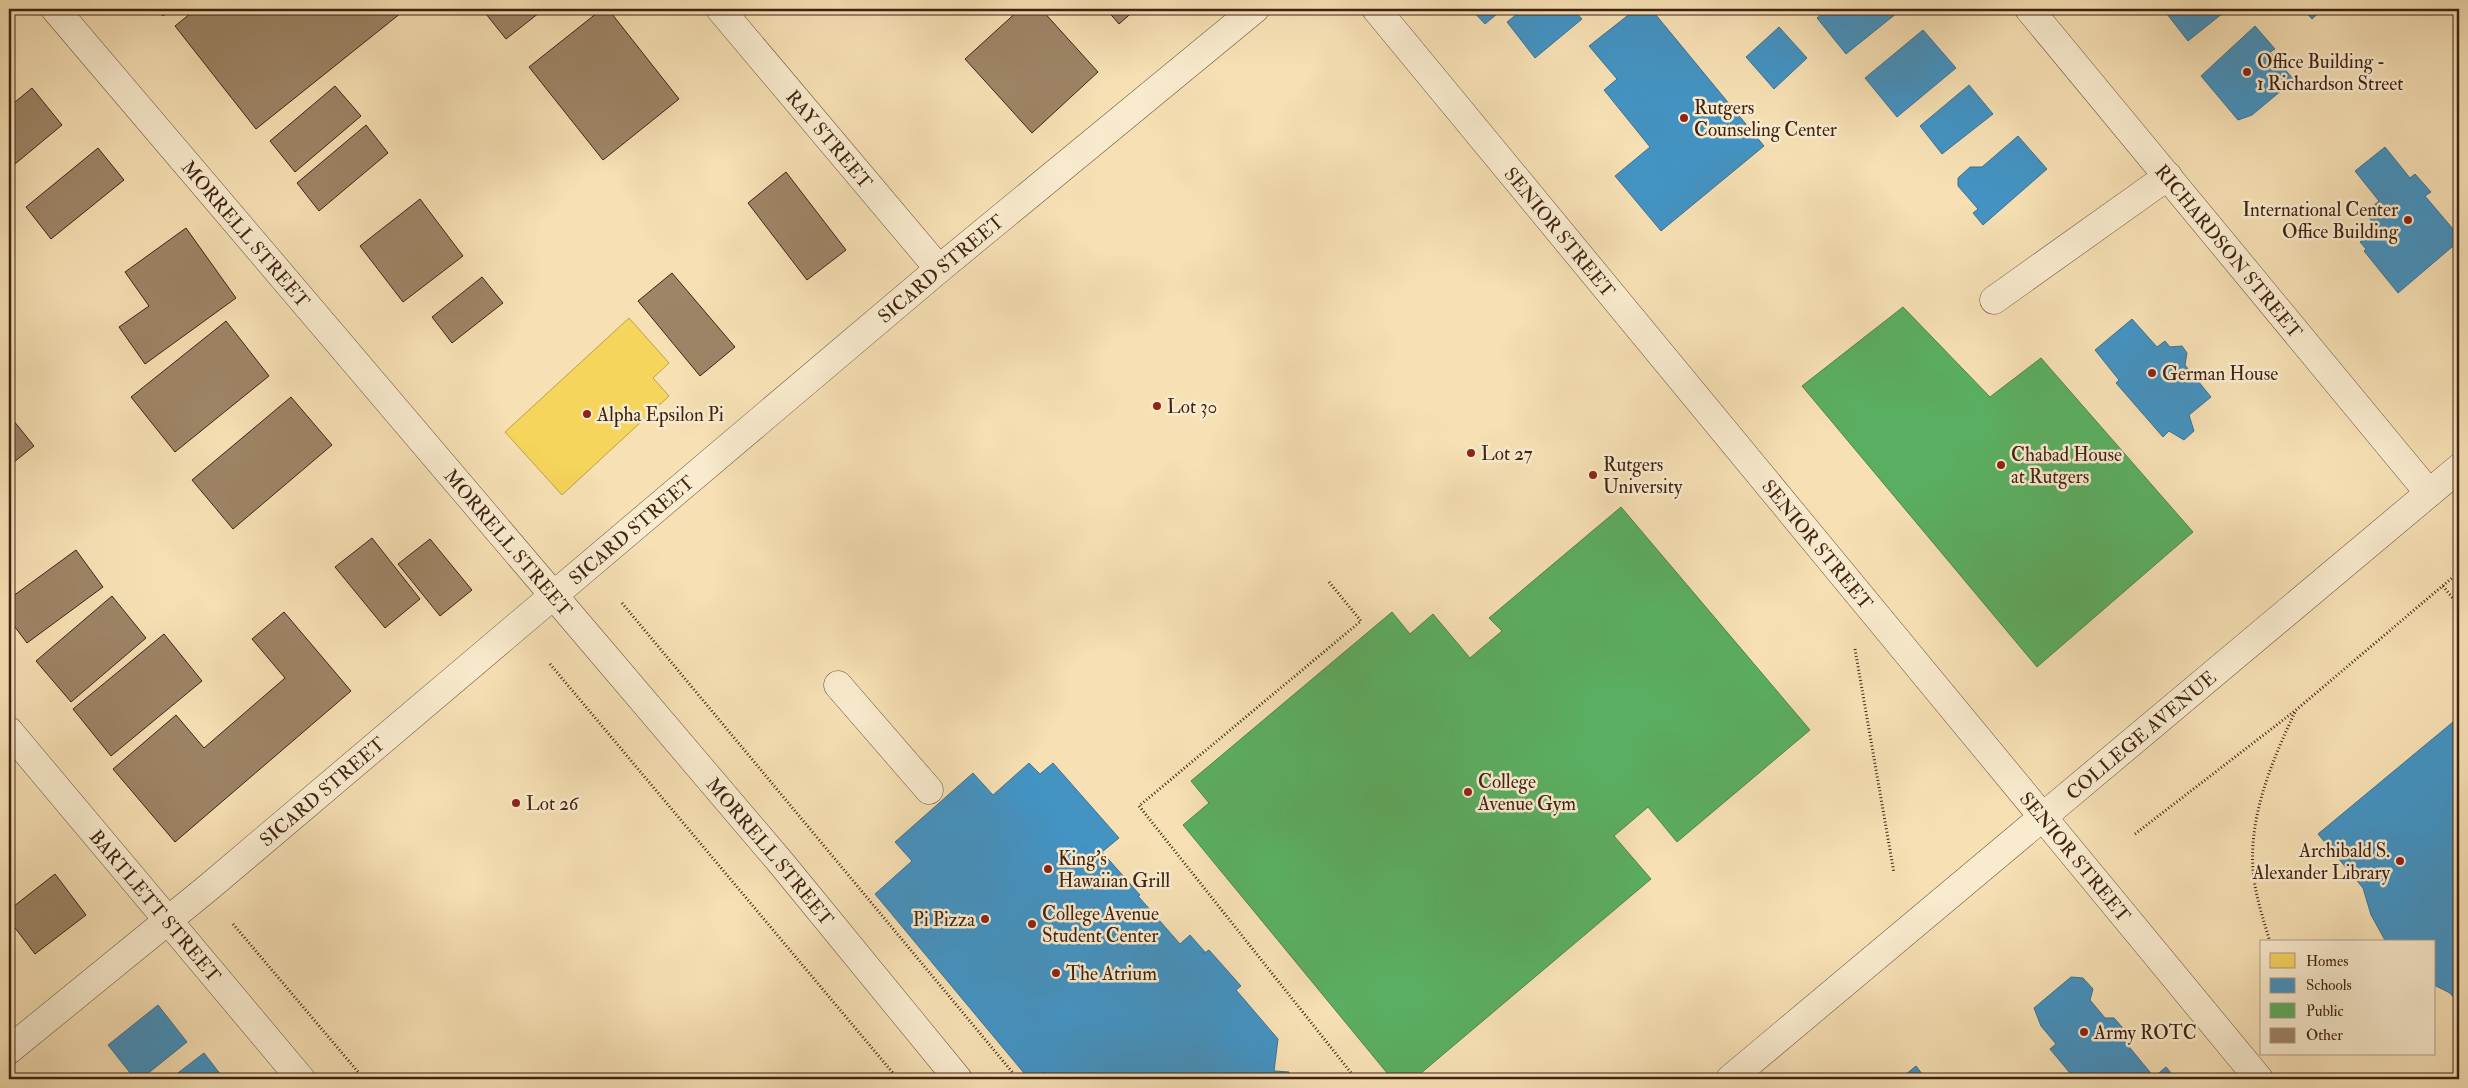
<svg xmlns="http://www.w3.org/2000/svg" width="2468" height="1088" font-family="'IM FELL Double Pica',serif">
<style>
.homes{fill:#f6d55c;stroke:#bf9f46}
.schools{fill:#4393c3;stroke:#42718e}
.public{fill:#5aae61;stroke:#52844a}
.building{fill:#9e8567;stroke:#3f2214}
.lines{fill:none;stroke-linecap:round;stroke-linejoin:round}
.minor-casing{stroke:#6d523c;stroke-width:29}
.path{stroke:#3f2214;stroke-width:3;stroke-dasharray:1 2.5;stroke-linecap:butt}
.minor{stroke:#f9ebce;stroke-width:28}
.poi-dot{fill:#8f2418;stroke:#f9ebce;stroke-width:2}
.labels{text-anchor:middle;stroke-width:5;stroke-linejoin:round;paint-order:stroke}
.poi-label{font-size:19px;fill:#3f2214;stroke:#f9ebce;text-anchor:start}
.street-label{font-size:19px;fill:#3f2214;stroke:#f9ebce}
</style>
<rect width="100%" height="100%" fill="#f6e0b4"/>
<filter id="stains"><feTurbulence type="fractalNoise" baseFrequency=".004" numOctaves="4"/><feColorMatrix values="0 0 0 0 .2 0 0 0 0 .09 0 0 0 0 .02 0 0 0 .5 -.17"/></filter>
<radialGradient id="worn" r=".72"><stop offset=".6" stop-color="#630" stop-opacity="0"/><stop offset="1" stop-color="#630" stop-opacity=".3"/></radialGradient>
<path class="homes" d="M629,318L669,363L653,378L669,396L562,495L505,432Z"/>
<g class="schools">
<path d="M1471,9H1503L1485,24Z"/>
<path d="M1523,9H1573L1582,19L1535,58L1507,22Z"/>
<path d="M1636,9H1651L1764,146L1661,231L1615,176L1650,147L1604,90L1617,79L1589,46Z"/>
<path d="M1828,9H1902L1846,54L1817,18Z"/>
<path d="M2163,9H2228L2188,41Z"/>
<path d="M2303,9H2323L2312,19Z"/>
<path d="M2255,26L2275,49L2270,52L2294,80L2252,115L2238,120L2201,76Z"/>
<path d="M1779,27L1807,58L1774,89L1746,57Z"/>
<path d="M1923,30L1956,68L1897,117L1865,78Z"/>
<path d="M1969,85L1993,114L1942,154L1920,126Z"/>
<path d="M2018,136L2047,169L1983,225L1973,213L1978,209L1958,186V178L1970,167H1982Z"/>
<path d="M2385,147L2410,178L2415,174L2431,192L2425,196L2459,236V241L2398,293L2364,251L2366,249L2360,242L2377,227L2365,213L2379,201L2355,171Z"/>
<path d="M2132,319L2157,347L2165,341L2170,347L2182,346L2187,353L2185,365L2211,397L2189,415L2194,431L2184,440L2169,431L2163,437L2116,383L2119,380L2095,350Z"/>
<path d="M2459,717V1004L2450,993L2434,985V942H2386L2371,915L2363,888L2318,834Z"/>
<path d="M1029,763L1040,774L1053,763L1119,838L1102,852L1140,895L1138,896L1180,944L1190,935L1205,952L1203,954L1209,950L1241,986L1236,990L1278,1039L1274,1071L1289,1072V1079H1050L1044,1072L1035,1079H1029L875,894L912,861L895,842L973,773L993,795Z"/>
<path d="M2071,977L2083,978L2093,989L2090,1000L2105,1018H2114L2122,1027L2121,1037L2154,1077L2166,1067L2176,1079H2083L2079,1075L2074,1078L2050,1049L2056,1044L2041,1026L2034,1008Z"/>
<path d="M158,1005L187,1042L141,1079H135L108,1045Z"/>
<path d="M204,1053L224,1079H170Z"/>
<path d="M1916,1066L1926,1079H1900Z"/>
</g>
<g class="public">
<path d="M1903,307L1990,397L2041,358L2193,532L2037,667L1802,386Z"/>
<path d="M1621,507L1810,730L1677,842L1648,807L1614,836L1651,879L1414,1079H1392L1183,825L1209,803L1191,781L1392,612L1410,634L1433,614L1470,658L1502,631L1489,618Z"/>
</g>
<g class="building">
<path d="M157,9H171L163,16Z"/>
<path d="M196,9H406L256,129L175,26Z"/>
<path d="M482,9H544L506,39Z"/>
<path d="M602,9H608L679,99L603,160L529,67Z"/>
<path d="M1020,9H1041L1098,72L1032,133L965,59Z"/>
<path d="M1106,9H1136L1119,24Z"/>
<path d="M335,86L361,116L295,172L270,141Z"/>
<path d="M32,88L62,125L9,169V107Z"/>
<path d="M366,125L388,153L319,211L297,183Z"/>
<path d="M98,148L124,180L51,239L26,207Z"/>
<path d="M786,172L846,250L807,280L748,203Z"/>
<path d="M420,199L463,256L403,302L360,246Z"/>
<path d="M186,228L236,298L145,364L119,327L149,306L125,272Z"/>
<path d="M672,273L735,347L700,376L638,301Z"/>
<path d="M482,277L503,303L452,343L432,317Z"/>
<path d="M226,321L269,376L175,452L131,397Z"/>
<path d="M291,397L332,445L233,529L192,480Z"/>
<path d="M9,415L34,446L9,466Z"/>
<path d="M9,503L15,511L9,516Z"/>
<path d="M372,538L420,599L385,628L335,567Z"/>
<path d="M430,539L472,590L440,616L398,564Z"/>
<path d="M76,550L103,587L27,643L9,619V599Z"/>
<path d="M112,596L146,638L71,702L36,661Z"/>
<path d="M284,612L351,691L175,842L113,769L176,715L204,748L285,678L252,639Z"/>
<path d="M164,634L202,681L111,756L73,709Z"/>
<path d="M55,874L86,915L35,954L9,920V910Z"/>
</g>
<g class="lines">
<defs>
<g id="minor">
<path id="s1" d="M55,9L782,864L958,1079"/>
<path id="s2" d="M720,9L939,269"/>
<path id="s3" d="M1376,9L2259,1079"/>
<path id="s4" d="M2029,9L2429,493"/>
<path d="M1994,300L2168,176"/>
<path d="M838,685L929,790"/>
<path id="s5" d="M9,731L301,1079"/>
<path id="s6" d="M9,1050L209,887L939,269L1255,9"/>
<path id="s7" d="M1730,1079L2459,468"/>
</g>
</defs>
<use href="#minor" class="minor-casing"/>
<g class="path">
<path d="M1329,582L1361,621L1139,806L1356,1079"/>
<path d="M2443,586L2459,606"/>
<path d="M622,603L1018,1079"/>
<path d="M1855,649L1894,873"/>
<path d="M550,664L898,1079"/>
<path d="M2135,834L2296,710L2459,572"/>
<path d="M233,924L364,1079"/>
<path d="M2270,942C2263,918 2255,895 2253,870C2249,815 2272,761 2295,712"/>
</g>
<use href="#minor" class="minor"/>
</g>
<g class="poi-dot">
<circle cx="2247" cy="72" r="5"/>
<circle cx="1684" cy="118" r="5"/>
<circle cx="2408" cy="220" r="5"/>
<circle cx="2152" cy="373" r="5"/>
<circle cx="1157" cy="406" r="5"/>
<circle cx="587" cy="414" r="5"/>
<circle cx="1471" cy="453" r="5"/>
<circle cx="2001" cy="465" r="5"/>
<circle cx="1593" cy="475" r="5"/>
<circle cx="1468" cy="792" r="5"/>
<circle cx="516" cy="803" r="5"/>
<circle cx="2400" cy="861" r="5"/>
<circle cx="1048" cy="869" r="5"/>
<circle cx="985" cy="919" r="5"/>
<circle cx="1032" cy="924" r="5"/>
<circle cx="1056" cy="973" r="5"/>
<circle cx="2084" cy="1032" r="5"/>
</g>
<g class="labels">
<g class="poi-label">
<text x="2257" y="68">Office Building -<tspan x="2257" dy="22">1 Richardson Street</tspan></text>
<text x="1694" y="114">Rutgers<tspan x="1694" dy="22">Counseling Center</tspan></text>
<text x="2398" y="216" text-anchor="end">International Center<tspan x="2398" dy="22">Office Building</tspan></text>
<text x="2162" y="380">German House</text>
<text x="1167" y="413">Lot 30</text>
<text x="597" y="421">Alpha Epsilon Pi</text>
<text x="1481" y="460">Lot 27</text>
<text x="2011" y="461">Chabad House<tspan x="2011" dy="22">at Rutgers</tspan></text>
<text x="1603" y="471">Rutgers<tspan x="1603" dy="22">University</tspan></text>
<text x="1478" y="788">College<tspan x="1478" dy="22">Avenue Gym</tspan></text>
<text x="526" y="810">Lot 26</text>
<text x="2390" y="857" text-anchor="end">Archibald S.<tspan x="2390" dy="22">Alexander Library</tspan></text>
<text x="1058" y="865">King's<tspan x="1058" dy="22">Hawaiian Grill</tspan></text>
<text x="1042" y="920">College Avenue<tspan x="1042" dy="22">Student Center</tspan></text>
<text x="975" y="926" text-anchor="end">Pi Pizza</text>
<text x="1066" y="980">The Atrium</text>
<text x="2094" y="1039">Army ROTC</text>
</g>
<g class="street-label">
<text dy="7" stroke="none"><textPath href="#s2" startOffset="170">RAY STREET</textPath></text>
<text dy="7" stroke="none"><textPath href="#s3" startOffset="289">SENIOR STREET</textPath></text>
<text dy="7" stroke="none"><textPath href="#s1" startOffset="295">MORRELL STREET</textPath></text>
<text dy="7" stroke="none"><textPath href="#s4" startOffset="314">RICHARDSON STREET</textPath></text>
<text dy="7" stroke="none"><textPath href="#s6" startOffset="1216">SICARD STREET</textPath></text>
<text dy="7" stroke="none"><textPath href="#s6" startOffset="811">SICARD STREET</textPath></text>
<text dy="7" stroke="none"><textPath href="#s1" startOffset="700">MORRELL STREET</textPath></text>
<text dy="7" stroke="none"><textPath href="#s3" startOffset="694">SENIOR STREET</textPath></text>
<text dy="7" stroke="none"><textPath href="#s7" startOffset="536">COLLEGE AVENUE</textPath></text>
<text dy="7" stroke="none"><textPath href="#s6" startOffset="406">SICARD STREET</textPath></text>
<text dy="7" stroke="none"><textPath href="#s1" startOffset="1105">MORRELL STREET</textPath></text>
<text dy="7" stroke="none"><textPath href="#s3" startOffset="1099">SENIOR STREET</textPath></text>
<text dy="7" stroke="none"><textPath href="#s5" startOffset="228">BARTLETT STREET</textPath></text>
</g>
</g>
<rect width="2468" height="1088" fill="none" stroke="#f6e0b4" stroke-width="30"/>
<rect x="10" y="10" width="2448" height="1068" fill="none" stroke="#3f2214" stroke-width="2.5"/>
<rect x="15" y="15" width="2438" height="1058" fill="none" stroke="#3f2214"/>
<rect x="2260" y="940" width="175" height="115" fill="#f9ebce" stroke="#af9b84"/>
<rect x="2270" y="953" width="25" height="15" fill="#f6d55c" stroke="#af9b84"/>
<text x="2306" y="966" font-size="15" fill="#3f2214">Homes</text>
<rect x="2270" y="978" width="25" height="15" fill="#4393c3" stroke="#af9b84"/>
<text x="2306" y="990" font-size="15" fill="#3f2214">Schools</text>
<rect x="2270" y="1003" width="25" height="15" fill="#5aae61" stroke="#af9b84"/>
<text x="2306" y="1016" font-size="15" fill="#3f2214">Public</text>
<rect x="2270" y="1028" width="25" height="15" fill="#9e8567" stroke="#af9b84"/>
<text x="2306" y="1040" font-size="15" fill="#3f2214">Other</text>
<rect width="100%" height="100%" filter="url(#stains)"/>
<rect width="100%" height="100%" fill="url(#worn)"/>
</svg>
